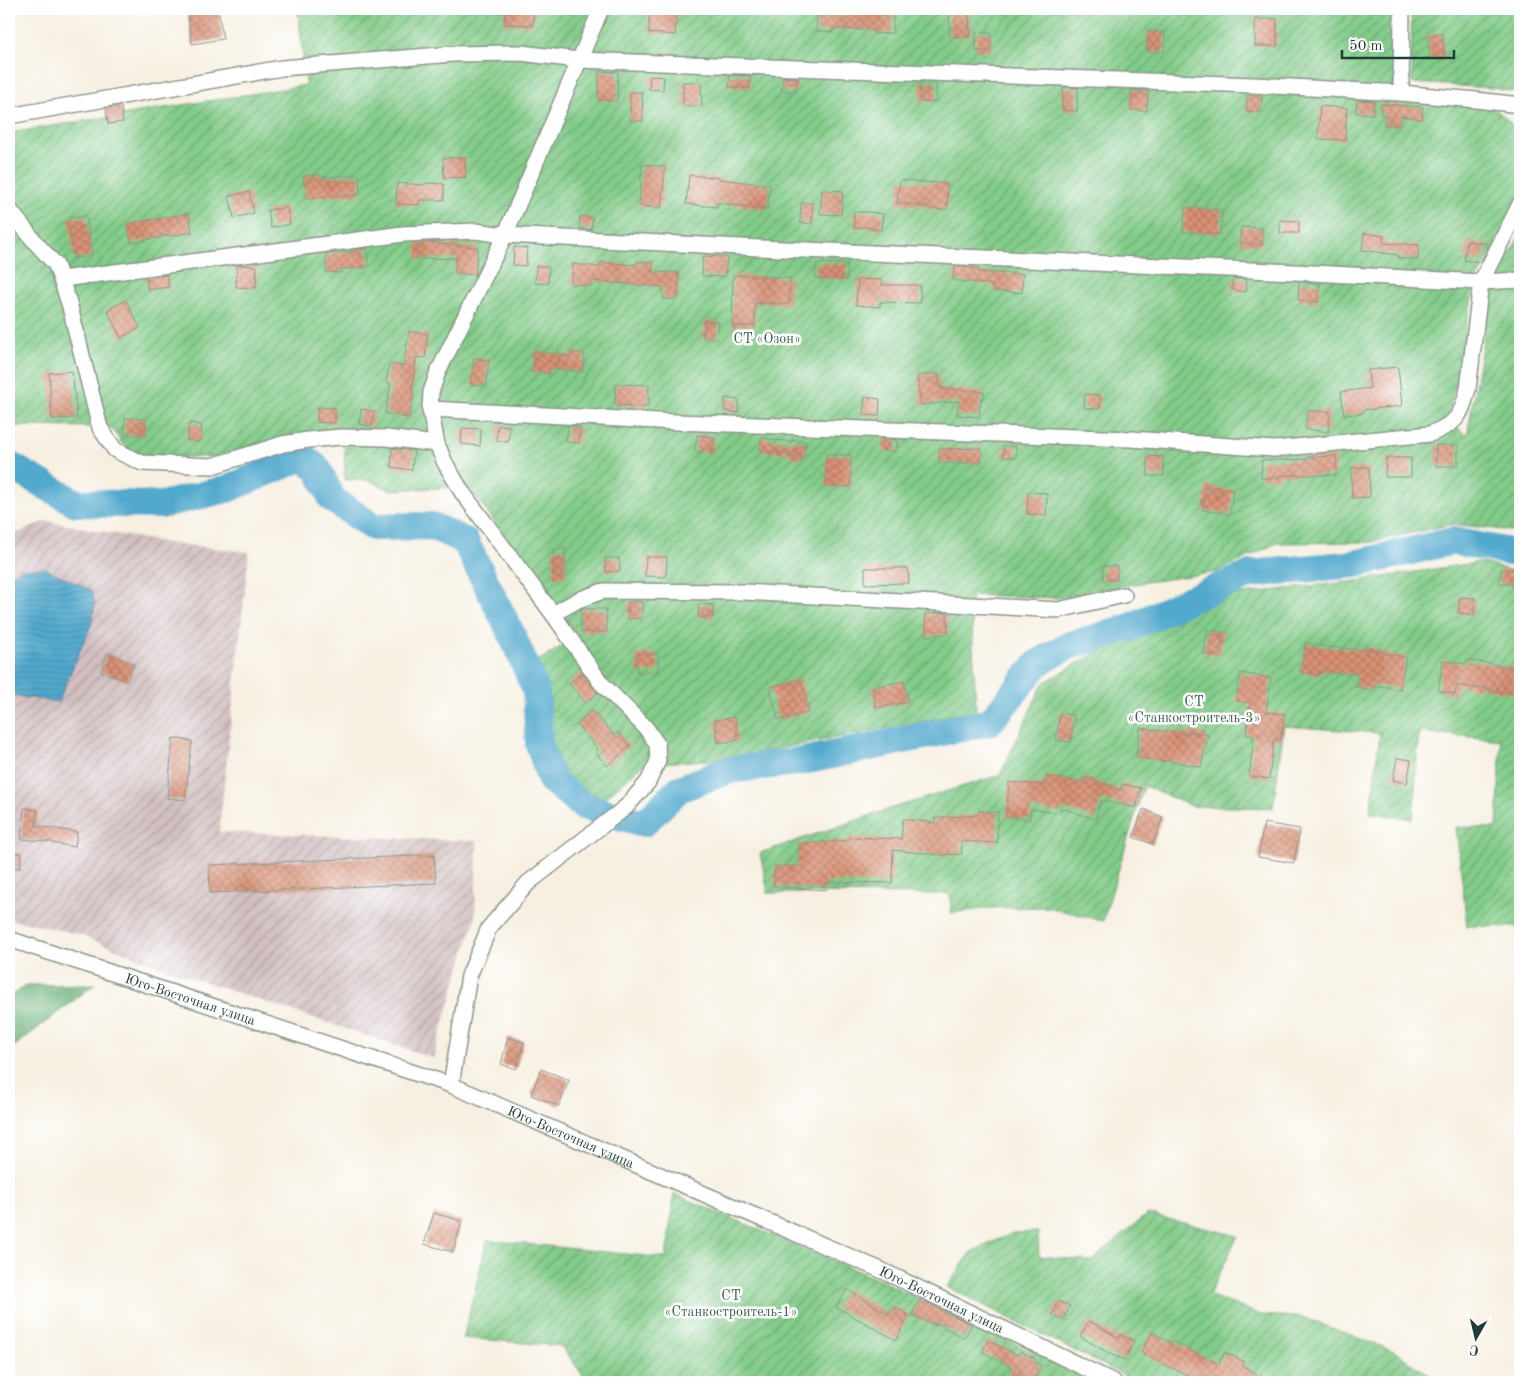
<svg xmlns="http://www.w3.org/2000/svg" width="1529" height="1391" font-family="'Old Standard TT',serif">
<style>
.industrial{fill:url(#industrial-furrows)}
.forest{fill:url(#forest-crowns);stroke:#447654}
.garden{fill:url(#garden-furrows);stroke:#50845e}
.water{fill:url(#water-rules);stroke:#387381}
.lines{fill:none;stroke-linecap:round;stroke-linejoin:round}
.river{stroke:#51a9ce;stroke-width:28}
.building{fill:url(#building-cross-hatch)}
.minor-casing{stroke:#8b968a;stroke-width:18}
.minor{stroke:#fff;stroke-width:15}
.labels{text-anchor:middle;stroke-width:5;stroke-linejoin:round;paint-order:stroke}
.park-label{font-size:14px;fill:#386149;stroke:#fff}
.street-label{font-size:14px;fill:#1f3d34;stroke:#fff}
</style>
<defs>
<pattern id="industrial-furrows" width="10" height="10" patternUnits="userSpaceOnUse" patternTransform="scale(1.25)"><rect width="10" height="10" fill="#d2bfc0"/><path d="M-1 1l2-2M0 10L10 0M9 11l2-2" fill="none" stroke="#aa9c9d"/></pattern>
<pattern id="forest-crowns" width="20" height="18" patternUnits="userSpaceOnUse" patternTransform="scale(1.25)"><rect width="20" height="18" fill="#69b075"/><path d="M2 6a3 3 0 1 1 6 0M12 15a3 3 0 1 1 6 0" fill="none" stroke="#569061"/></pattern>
<pattern id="garden-furrows" width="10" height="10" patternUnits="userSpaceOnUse" patternTransform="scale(1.25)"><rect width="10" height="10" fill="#82cc89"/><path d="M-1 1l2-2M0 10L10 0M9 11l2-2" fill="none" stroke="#6aa771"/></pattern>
<pattern id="water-rules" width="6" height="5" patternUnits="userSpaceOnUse" patternTransform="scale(1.25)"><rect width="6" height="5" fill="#51a9ce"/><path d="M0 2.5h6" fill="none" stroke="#438ba8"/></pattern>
<pattern id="building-cross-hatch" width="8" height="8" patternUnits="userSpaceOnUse" patternTransform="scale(1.25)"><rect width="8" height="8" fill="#db9275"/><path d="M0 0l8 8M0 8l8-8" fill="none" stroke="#b17861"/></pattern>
</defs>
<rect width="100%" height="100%" fill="#fff"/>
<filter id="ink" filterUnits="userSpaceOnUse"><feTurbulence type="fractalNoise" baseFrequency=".02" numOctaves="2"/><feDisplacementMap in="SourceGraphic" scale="10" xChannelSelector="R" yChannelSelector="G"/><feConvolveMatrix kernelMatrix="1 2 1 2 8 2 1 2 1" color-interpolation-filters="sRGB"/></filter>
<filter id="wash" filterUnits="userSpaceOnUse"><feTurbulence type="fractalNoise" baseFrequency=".0096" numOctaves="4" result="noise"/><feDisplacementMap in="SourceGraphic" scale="20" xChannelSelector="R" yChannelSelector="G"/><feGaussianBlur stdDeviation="1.12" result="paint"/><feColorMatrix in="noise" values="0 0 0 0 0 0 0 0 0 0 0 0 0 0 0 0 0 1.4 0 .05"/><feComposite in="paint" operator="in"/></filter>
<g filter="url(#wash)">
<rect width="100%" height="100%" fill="#f7f0e1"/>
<path class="industrial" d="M45,521L168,543L249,552L219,832L477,841L475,919L433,1058L169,970L78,934L9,919V537Z"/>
<path class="forest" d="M95,984L16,1045L9,1048V997L26,985Z"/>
<g class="garden">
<path d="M298,9H1394L1395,77L1399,100L1492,106L1510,122L1520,135V202L1475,282L1448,419L1467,436L1492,285L1520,235V532L1453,524L1371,542L1277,543L1217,572L1140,583L1058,598L971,595L976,711L725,759L644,764L604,799L568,781L551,743L535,663L578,636L469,487L390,490L368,480H345L344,431L287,436L213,457H150L127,450L112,429L90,427L9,426V203L14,200L9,193V133L306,85Z"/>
<path d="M1411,9H1520V93L1493,88L1412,83Z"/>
<path d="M1480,562L1520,573V927L1467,926L1456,827L1497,828L1501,740L1419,732L1413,819L1370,813L1380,733L1284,726L1273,808L1192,806L1144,786L1103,921L1048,907L991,908L951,913L950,894L768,893L760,853L892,808L1000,775L1043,683L1088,657L1225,596L1356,581Z"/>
<path d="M674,1194L884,1282L1097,1382H588L561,1346L463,1338L487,1240L666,1258Z"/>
<path d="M1147,1214L1238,1236L1209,1295L1261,1315L1302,1317L1394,1351L1440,1382H1137L947,1287L971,1252L1013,1233L1038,1232L1039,1256L1092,1261Z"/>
</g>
<path class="water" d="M44,568L91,590L95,603L91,625L58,702L9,695V577L22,569Z"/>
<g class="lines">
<path class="river" d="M9,465L76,503L161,505L227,489L303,457L318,469L332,499L373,527L432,526L465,541L512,635L536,691L539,744L551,780L583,806L644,823L679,789L729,770L803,761L990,722L1038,663L1068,646L1131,627L1188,600L1251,574L1355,564L1453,541L1520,554"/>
</g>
<g id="blocks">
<g class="building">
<path d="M187,9H218L223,39L192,44Z"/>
<path d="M505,9H534L533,25L504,24Z"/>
<path d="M649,9H677L675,35L649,33Z"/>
<path d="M874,9H893V33L874,34V30L833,29V32L816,31L817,14L850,16V11H874Z"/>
<path d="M949,9H969L970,36L950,37Z"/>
<rect x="1255" y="19" width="22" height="27"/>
<path d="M1148,31L1165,32L1164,52H1147Z"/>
<path d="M976,32L991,33V51H976Z"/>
<path d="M1443,34L1444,59L1430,60L1428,35Z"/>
<path d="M599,71L618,72L617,101L598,100Z"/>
<path d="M730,75L750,76V88L729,87Z"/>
<path d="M650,76L664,77L663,90L649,89Z"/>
<path d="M783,77L798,78L796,92L781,90Z"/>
<path d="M683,82H701L702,106H683Z"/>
<path d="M920,82L936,83V102H920Z"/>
<path d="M1063,87L1078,88L1077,111L1062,110Z"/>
<path d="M1131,90L1148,91L1147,111L1131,110Z"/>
<path d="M630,92H642L643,121H630Z"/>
<path d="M1247,95L1262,96L1261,112L1246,111Z"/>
<path d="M1357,100L1374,101L1373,114L1356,113Z"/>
<path d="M1381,104L1423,107L1422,119L1401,116L1400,126L1384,125L1385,114H1380Z"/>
<path d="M121,106L123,122L108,124L106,108Z"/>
<path d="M1320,106L1347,108L1345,140L1318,139Z"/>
<path d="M465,157L466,177L444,178L443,158Z"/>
<path d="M642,164L665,167L661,208L639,206Z"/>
<path d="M320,174L321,177L359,175L360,195L343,196V195L306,199L303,176Z"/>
<path d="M689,175L720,178L719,179L770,185L767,209L717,203V207L686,204Z"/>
<path d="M900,180L948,184L947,210L930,209V207L897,203Z"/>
<path d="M397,183L425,185V183L444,184V200H419V205L396,204Z"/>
<path d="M822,190L843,191L841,215L820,214Z"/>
<path d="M249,192L254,213L234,218L229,196Z"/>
<path d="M801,203H813L812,224L800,223Z"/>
<path d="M287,207L290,224L271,228L268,210Z"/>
<path d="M1185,207L1222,210L1220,234L1183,232Z"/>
<path d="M854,212H870L883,214L881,230L864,227L854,228Z"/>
<path d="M189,213L192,232L171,236L170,235L131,243L127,224Z"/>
<path d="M86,216L92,256L74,258L69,218Z"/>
<path d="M580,216L593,218L591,230L579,228Z"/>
<path d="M1280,220L1299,221V233H1280Z"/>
<path d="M1241,227L1263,228L1262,245L1240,243Z"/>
<path d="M1364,233L1384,236L1383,243L1419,245L1418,260L1398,258V255L1362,250Z"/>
<path d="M1467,241L1488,244L1487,249L1480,262L1464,260Z"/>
<path d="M438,242V244L478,247L475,275L455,273L456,258L417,259V243Z"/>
<path d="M514,247L527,248L526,266L513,265Z"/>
<path d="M367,248L368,267L341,269V273L326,272V254L352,252V250Z"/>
<path d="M703,256L727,257L725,277L702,276Z"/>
<path d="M637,261L653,262L652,272L679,273L678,299H663V287L592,281V286L571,284L573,264L600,267L601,262L636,265Z"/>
<path d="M816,263L847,264V280L816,278Z"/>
<path d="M237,265L257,266L256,288L236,287Z"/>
<path d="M536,266L549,267L548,284L535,283Z"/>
<path d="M955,266L979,269L978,272L1023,274L1022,293L993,291V285L953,280Z"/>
<path d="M167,275L169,287L148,290L146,277Z"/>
<path d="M733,275L790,278L789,304L755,303V326H732Z"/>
<path d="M858,279L882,280V285H920V303L880,302V307L856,305Z"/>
<path d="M1233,279H1247L1246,292L1232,290Z"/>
<path d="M1299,282L1320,284L1318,302L1298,300Z"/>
<path d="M126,300L140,328L121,338L107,310Z"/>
<path d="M705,321L719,322L717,339L703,338Z"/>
<path d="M409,331L428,334L425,358L416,357L412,393H414L409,418L385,413L391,384L386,383L389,364L403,366Z"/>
<path d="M535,351L572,356V352L585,354L583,372L550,368L549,374L532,372Z"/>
<path d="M474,358L489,360L486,386L471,385Z"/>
<path d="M1398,367L1402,406L1363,410V413L1344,415L1341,392L1370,388L1368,370Z"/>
<path d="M72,371L77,418L52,419L49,373Z"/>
<path d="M938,373L940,388L984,392V398H981L979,417L957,415L959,401L921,405L917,376Z"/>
<path d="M616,384L649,385L648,406L615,405Z"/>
<path d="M1085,394L1100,395V409L1084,408Z"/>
<path d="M865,397L880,399L879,416L863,415Z"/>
<path d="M725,398L739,400L738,413L724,411Z"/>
<path d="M317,407L335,408V423L317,422Z"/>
<path d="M361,409L374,411L372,426L359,424Z"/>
<path d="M1308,410L1330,412L1328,432L1305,429Z"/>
<path d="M125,418L146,419L145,436L124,434Z"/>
<path d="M189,423L202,425L200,442L187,440Z"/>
<path d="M498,425L510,426L508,442L496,441Z"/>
<path d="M568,426L580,428L579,443L566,442Z"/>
<path d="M462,428L481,429L480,446L461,444Z"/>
<path d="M697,435L714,437L712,453L695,451Z"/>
<path d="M761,438L792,442V440L806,442L804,458L790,457V453L760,451Z"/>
<path d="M883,439L897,440V451H883Z"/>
<rect x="1436" y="445" width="22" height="21"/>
<path d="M1004,446H1016V458L1003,457Z"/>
<path d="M392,448L414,451L412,470L391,467Z"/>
<path d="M981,448V463H939V449Z"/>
<rect x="826" y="455" width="25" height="32"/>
<path d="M1163,456L1164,476H1148L1147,457Z"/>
<path d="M1336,456V475H1279V478H1261L1262,460H1288L1308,459V457Z"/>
<path d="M1386,458H1411V477H1385Z"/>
<path d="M1369,467L1370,497L1352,498L1351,468Z"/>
<path d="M1206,486L1233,490L1230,514L1203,510Z"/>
<path d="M1028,492L1047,493L1046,515L1027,514Z"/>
<path d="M553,549H565L566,576L554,577Z"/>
<path d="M646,557H667L666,577L645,576Z"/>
<path d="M605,558H619L620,571L606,572Z"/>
<rect x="1103" y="566" width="14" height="14"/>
<path d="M865,568H908L909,583L865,584Z"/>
<path d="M1501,569L1515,570L1514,585L1499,583Z"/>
<path d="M1460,597L1475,598L1474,615L1458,613Z"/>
<path d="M628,602H642V618L628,619Z"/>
<path d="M699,604L713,605V618L698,617Z"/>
<path d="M581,609H606L607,632H581Z"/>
<path d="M941,613H947L948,634L926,636L925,614Z"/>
<path d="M1207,630L1223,632L1220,656L1204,654Z"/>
<path d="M1306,643L1332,648V647L1365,650L1366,647L1382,651V653L1406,657L1400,689L1373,685L1372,690L1355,686L1358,675L1320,671V675L1300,672Z"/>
<path d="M107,653L134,664L127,681L101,671Z"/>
<rect x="637" y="654" width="21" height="18"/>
<path d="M1443,660L1466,664L1467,660L1517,668L1513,694L1479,687V689L1457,685L1455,694L1438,691Z"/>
<path d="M582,672L598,693L586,703L569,684Z"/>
<path d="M1240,673L1271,678L1266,712L1285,714L1281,740L1274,739L1269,779L1249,776L1254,736L1246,735L1250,703L1236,701Z"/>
<path d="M801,679L809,712L778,720L770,687Z"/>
<path d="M904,681L908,702L876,708L872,687Z"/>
<path d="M592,710L614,735L618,732L630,746L607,766L595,752L598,749L577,725Z"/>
<path d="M1060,713L1074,715L1071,742L1056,740Z"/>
<path d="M735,717L738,740L718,743L715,720Z"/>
<path d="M1140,728L1190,734V731L1208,735L1201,767L1165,760V762L1136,757Z"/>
<path d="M173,738L192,741L185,800L167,798Z"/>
<path d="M1397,758L1411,760L1407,783L1393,780Z"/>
<path d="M1046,776L1082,782L1084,777L1121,790L1122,784L1141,788L1136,808L1101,800L1095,819L1061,808V813L1031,809L1030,819L1006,817L1009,782L1044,785Z"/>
<path d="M24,808L38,810L36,826L77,832L75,847L52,843V842L21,839Z"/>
<path d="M1143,809L1163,817L1153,844L1133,837Z"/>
<path d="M979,811L998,812L997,843L961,841L962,854L941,855L893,850L892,883L826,882V890L774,886L775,866H797L799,844L849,840V837L901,839L903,819L935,823V818L978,815Z"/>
<path d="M1264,823L1300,829L1294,863L1258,857Z"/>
<path d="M9,852L22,853L20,868L9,867Z"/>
<path d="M434,855L436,883L210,893L209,865Z"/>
<path d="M508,1037L524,1042L516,1069L501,1064Z"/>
<path d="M541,1069L569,1080L559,1106L531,1095Z"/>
<path d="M434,1213L462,1221L453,1252L424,1244Z"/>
<path d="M847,1289L888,1314L892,1306L909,1315L896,1340L836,1307Z"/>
<path d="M920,1299L972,1325L964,1338L937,1323L936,1326L912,1315Z"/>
<path d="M1058,1301L1070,1306L1063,1321L1052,1315Z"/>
<path d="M1089,1321L1119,1338L1120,1335L1134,1341L1125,1360L1110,1354L1080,1336Z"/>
<path d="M1152,1332L1171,1343L1172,1341L1219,1364L1225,1352L1244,1362L1242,1365L1271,1382H1204L1162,1364L1141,1352Z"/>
<path d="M988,1340L1018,1355L1020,1351L1036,1359L1034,1362L1041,1365L1033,1382H1005L1012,1367L982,1352Z"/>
</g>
</g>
</g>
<g filter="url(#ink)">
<use href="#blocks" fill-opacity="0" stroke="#8b968a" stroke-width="1"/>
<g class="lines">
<defs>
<g id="minor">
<path d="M1401,93L1402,9"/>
<path d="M9,116L282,68L453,54L521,53L578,60L1253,85L1401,93L1476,100L1520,105"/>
<path d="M9,209L35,242L56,265L69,303L100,428L115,450L142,463L212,466L283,444L308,440L341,437L386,438L437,444"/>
<path d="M62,279L403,234L475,231L505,235L760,248L1294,272L1481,282L1520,280"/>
<path d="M430,409L676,422L1131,439L1274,449L1430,434C1457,423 1461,417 1468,389L1481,282L1520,204"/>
<path d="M553,614L578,600L603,591L744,592L1058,610L1124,595"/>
<path id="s1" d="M9,939L451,1085L883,1271L1114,1382"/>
<path d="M451,1085L469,976L489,928L528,883L626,807L648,782L658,761L657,744L646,728L601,683L553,614L462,492L445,463L437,444L430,409L431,392L438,372L505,235L601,9"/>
</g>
</defs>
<use href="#minor" class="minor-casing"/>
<use href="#minor" class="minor"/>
</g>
</g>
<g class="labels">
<g class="park-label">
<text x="767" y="343">СТ «Озон»</text>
<text x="1194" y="706">СТ<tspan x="1194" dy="16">«Станкостроитель-3»</tspan></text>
<text x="731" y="1300">СТ<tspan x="731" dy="16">«Станкостроитель-1»</tspan></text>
</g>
<g class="street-label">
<text dy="5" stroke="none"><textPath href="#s1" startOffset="191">Юго-Восточная улица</textPath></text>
<text dy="5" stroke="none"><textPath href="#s1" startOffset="596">Юго-Восточная улица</textPath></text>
<text dy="5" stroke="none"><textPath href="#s1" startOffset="1001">Юго-Восточная улица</textPath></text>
</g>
</g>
<rect width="1529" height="1391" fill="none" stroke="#fff" stroke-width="30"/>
<g transform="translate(1476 1338) rotate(188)" stroke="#ffffff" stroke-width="4" paint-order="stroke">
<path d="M0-4L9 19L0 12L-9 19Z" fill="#1f3d34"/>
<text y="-8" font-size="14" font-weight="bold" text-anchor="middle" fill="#1f3d34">С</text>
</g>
<path d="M1342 50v8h112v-8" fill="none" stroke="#1f3d34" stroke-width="2.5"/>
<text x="1349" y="50" font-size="15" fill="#1f3d34" stroke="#ffffff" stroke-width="4" paint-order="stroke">50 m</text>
</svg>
